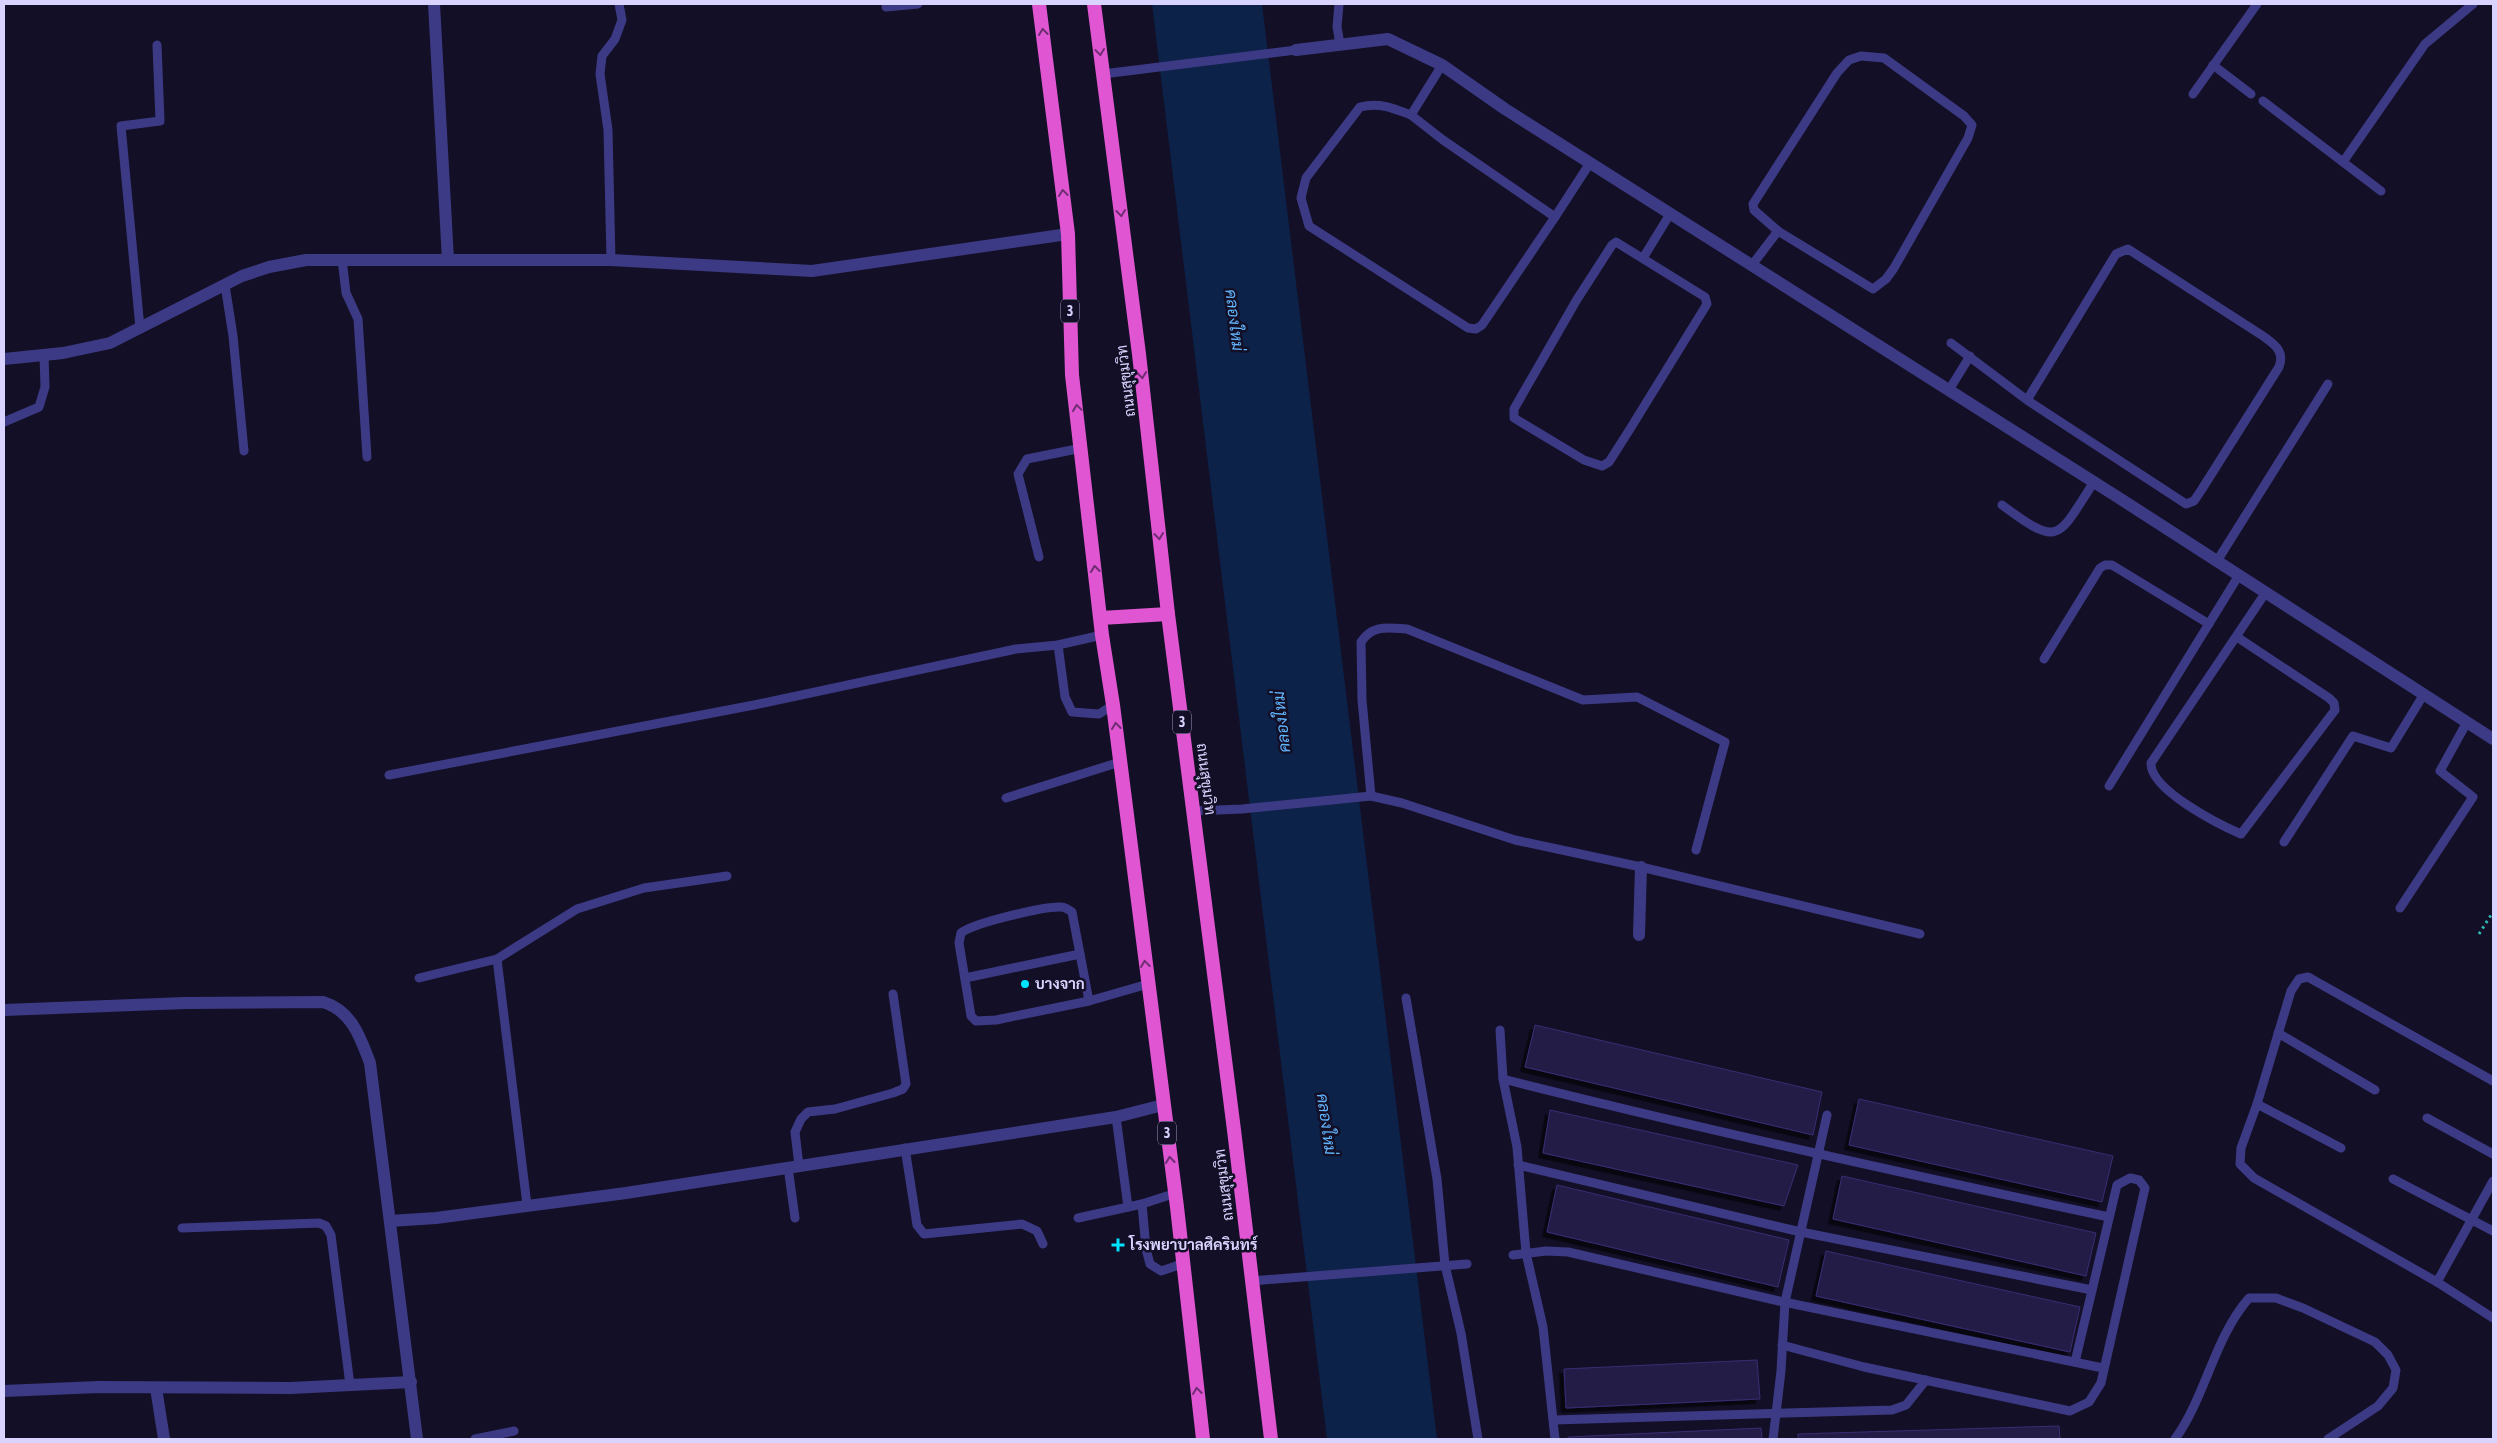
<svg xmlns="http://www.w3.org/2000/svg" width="2497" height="1443" font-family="'Asap Condensed',Sarabun,sans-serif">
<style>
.water{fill:#0c2248}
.building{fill:#241b47;stroke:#3b2d73;filter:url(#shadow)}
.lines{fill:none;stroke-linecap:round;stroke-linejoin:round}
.path{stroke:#2fb8b0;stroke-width:3;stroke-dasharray:2.5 4;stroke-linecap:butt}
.service{stroke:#3d3a85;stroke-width:9}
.minor{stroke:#3d3a85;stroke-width:12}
.trunk{stroke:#e055d1;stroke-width:14}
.oneway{stroke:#6f2e73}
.poi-dot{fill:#00e5ff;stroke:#130f26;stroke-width:2}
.labels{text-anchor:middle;stroke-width:5;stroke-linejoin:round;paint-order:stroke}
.shield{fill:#130f26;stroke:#9e99be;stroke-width:1}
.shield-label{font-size:14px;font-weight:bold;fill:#d9d4ff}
.street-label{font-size:15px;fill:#d9d4ff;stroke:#130f26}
.poi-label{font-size:15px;font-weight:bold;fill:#d9d4ff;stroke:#130f26;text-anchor:start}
.water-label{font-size:16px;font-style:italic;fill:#62b6ff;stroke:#130f26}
</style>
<defs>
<filter id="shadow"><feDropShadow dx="-4.5" dy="4.5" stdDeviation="0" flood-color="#0009"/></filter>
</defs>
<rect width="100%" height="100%" fill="#130f26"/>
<path class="water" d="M1152,4H1262L1437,1439H1327Z"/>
<g class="building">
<path d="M1535,1025L1822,1092L1813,1135L1525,1067Z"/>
<path d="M1859,1099L2113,1156L2102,1202L1849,1145Z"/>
<path d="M1550,1110L1798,1165L1784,1206L1543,1153Z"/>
<path d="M1842,1176L2096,1233L2086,1276L1833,1219Z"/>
<path d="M1557,1185L1789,1240L1778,1287L1547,1232Z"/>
<path d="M1826,1251L2080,1307L2070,1352L1816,1296Z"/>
<path d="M1757,1360L1760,1399L1566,1408L1564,1369Z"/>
<path d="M2059,1426L2060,1439H1798V1434Z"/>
<path d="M1761,1428L1762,1439H1568V1437Z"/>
</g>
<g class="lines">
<path class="path" d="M2479,934L2493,912"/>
<g class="service">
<path d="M1339,4L1337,27L1340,44"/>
<path d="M886,7L918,4"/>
<path d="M1861,56L1884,58L1964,116L1972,125L1968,138L1894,268L1886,279L1873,289L1778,231L1754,210L1753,204L1837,73L1849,60Z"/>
<path d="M1442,65L1411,115L1443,140L1555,217L1590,163"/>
<path d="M2213,65L2251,94"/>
<path d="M1103,74L1296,50"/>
<path d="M2193,94L2257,4"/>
<path d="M2263,101L2381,191"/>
<path d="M1411,115C1393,108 1379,102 1360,107L1306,178L1301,198L1309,226L1468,328L1476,329L1482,325L1555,217"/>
<path d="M2343,162L2425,44L2473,4"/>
<path d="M1616,242L1705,297L1707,304L1630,429L1609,462L1602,466L1584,460L1514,418V409L1576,301L1612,245Z"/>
<path d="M1643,258L1670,214"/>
<path d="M342,259L346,293L358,319L367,457"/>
<path d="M611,260L608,130L600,74L602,56L615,39L622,20L619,4"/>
<path d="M1752,265L1778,231"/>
<path d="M225,285L233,336L244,451"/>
<path d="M140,328L121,126L160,121L157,45"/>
<path d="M1951,343L2027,400L2186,504L2194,501L2202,489L2279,367C2285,351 2275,345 2263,336L2128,249L2116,254L2027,400"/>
<path d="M1949,390L1970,356"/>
<path d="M4,422L39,407L45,387L44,355"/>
<path d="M2002,505C2061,549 2057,538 2094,482"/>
<path d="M1039,557L1018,474L1027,459L1082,448"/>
<path d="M2217,561L2328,384"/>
<path d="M2237,637L2329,698L2334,703L2335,710L2241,834C2220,825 2150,790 2151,763L2266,592"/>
<path d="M1058,645L1065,697L1072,712L1099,714L1113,705"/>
<path d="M2044,659L2100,568L2105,565H2112L2209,624"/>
<path d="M389,775L754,705L1016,649L1058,645L1102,635"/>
<path d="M2109,786L2239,575"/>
<path d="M1371,796L1362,700L1361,642C1373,624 1389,628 1407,629L1583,700L1637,697L1725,742L1696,850"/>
<path d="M1006,798L1120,762"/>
<path d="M1194,811L1242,809L1371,796L1402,803L1515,840L1641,867L1920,934"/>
<path d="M2284,842L2353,736L2391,748L2424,694"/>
<path d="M2400,908L2473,797L2440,771L2467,722"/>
<path d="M497,959L577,909L644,888L727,876"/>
<path d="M419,978L497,959L527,1205"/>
<path d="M965,978L1080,954"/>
<path d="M1406,998L1437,1179L1445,1265L1461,1333L1478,1439"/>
<path d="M1089,1001L1072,912C1069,910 1066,907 1061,907C1045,906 973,923 961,933L959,943L971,1016L976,1021L996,1020L1089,1001L1148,984"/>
<path d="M1500,1030L1503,1079L1517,1147L1526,1253L1543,1327L1555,1439"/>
<path d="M2278,1033L2375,1090"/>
<path d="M1503,1079C1704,1130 1906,1174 2109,1217"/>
<path d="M2493,1081L2308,977L2299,979L2291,991L2257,1104L2241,1148L2240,1164L2254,1178L2437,1282L2493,1318"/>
<path d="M2257,1104L2341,1148"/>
<path d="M1116,1117L1128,1207"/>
<path d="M2427,1118L2493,1154"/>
<path d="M905,1148L917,1225L924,1234L1022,1224L1037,1231L1043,1244"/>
<path d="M1518,1165L1801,1232L2092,1290"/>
<path d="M799,1166L795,1132L801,1119L808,1112L835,1109L893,1093L903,1089L906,1084L893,994"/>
<path d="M788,1167L795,1218"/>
<path d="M2393,1179L2493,1231"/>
<path d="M1142,1204L1146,1249L1150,1264L1161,1271L1176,1266L1182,1262"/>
<path d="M1078,1218L1142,1204L1173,1194"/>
<path d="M182,1228L319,1223L326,1226L331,1235L350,1385"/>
<path d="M1513,1255L1546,1251L1568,1252L1779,1301L2103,1368"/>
<path d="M1251,1281L1467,1264"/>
<path d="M2437,1282L2493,1181"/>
<path d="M1782,1345L1864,1367L2070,1411L2089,1402L2101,1383L2145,1188L2139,1180L2130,1178L2117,1185L2075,1362"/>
<path d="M1554,1420L1892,1410L1906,1405L1926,1380"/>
<path d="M475,1439L514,1431"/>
<path d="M1773,1439L1781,1371L1785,1302L1827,1115"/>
<path d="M2175,1439C2206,1396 2214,1338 2249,1298H2276L2303,1308L2375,1342L2388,1355L2396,1370L2393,1388L2378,1406L2328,1439"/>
</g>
<g class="minor">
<path d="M434,4L448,260"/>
<path d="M1296,50L1388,39L1442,65L1505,109L2116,496L2493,739"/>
<path d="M4,359L63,353L110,343L242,276L269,267L306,260H611L812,271L1068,234"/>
<path d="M1639,935L1641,867"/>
<path d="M4,1010L185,1003L323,1002C352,1011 360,1037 370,1063L417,1439"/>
<path d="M390,1221L436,1218L626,1193L1116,1117L1163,1105"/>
<path d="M156,1388L164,1439"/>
<path d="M4,1391L98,1387L291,1388L411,1382"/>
</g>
<g class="trunk">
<path d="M1039,4L1068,234L1072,375L1102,635L1113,705L1177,1207L1203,1439"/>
<path d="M1094,4L1139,354L1168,614L1234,1130L1271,1439"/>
<path d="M1101,618L1168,614"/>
</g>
</g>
<defs><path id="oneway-chevron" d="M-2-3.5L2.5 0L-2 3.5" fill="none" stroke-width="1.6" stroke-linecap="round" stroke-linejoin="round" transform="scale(1.25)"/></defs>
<g class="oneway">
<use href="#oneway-chevron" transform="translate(1043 32) rotate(-97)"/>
<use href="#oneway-chevron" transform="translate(1100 52) rotate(83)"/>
<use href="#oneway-chevron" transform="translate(1063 193) rotate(-97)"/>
<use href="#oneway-chevron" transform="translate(1121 213) rotate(83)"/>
<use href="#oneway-chevron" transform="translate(1142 375) rotate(84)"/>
<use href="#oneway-chevron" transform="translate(1077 408) rotate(-98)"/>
<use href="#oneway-chevron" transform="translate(1159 536) rotate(84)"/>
<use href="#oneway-chevron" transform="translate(1095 569) rotate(-96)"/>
<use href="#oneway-chevron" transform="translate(1116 726) rotate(-97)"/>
<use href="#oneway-chevron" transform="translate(1145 964) rotate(-97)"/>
<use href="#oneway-chevron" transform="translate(1170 1160) rotate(-96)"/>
<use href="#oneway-chevron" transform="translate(1197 1391) rotate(-97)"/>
</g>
<g class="poi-dot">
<circle cx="1025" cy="984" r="5"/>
<path d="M1115.5 1237.5h5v5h5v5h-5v5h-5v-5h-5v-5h5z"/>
</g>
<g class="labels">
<g class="shield">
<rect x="1061" y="299.5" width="18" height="23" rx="4"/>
<rect x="1173" y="710.5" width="18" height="23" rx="4"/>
<rect x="1158" y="1121.5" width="18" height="23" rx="4"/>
</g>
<g class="shield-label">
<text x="1070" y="316">3</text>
<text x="1182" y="727">3</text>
<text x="1167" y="1138">3</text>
</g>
<g class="street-label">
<text transform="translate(1126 381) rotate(-97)" y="5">ถนนสุขุมวิท</text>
<text transform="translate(1206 779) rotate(83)" y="5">ถนนสุขุมวิท</text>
<text transform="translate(1224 1185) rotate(-97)" y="5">ถนนสุขุมวิท</text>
</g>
<g class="poi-label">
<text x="1035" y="989">บางจาก</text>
<text x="1129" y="1250">โรงพยาบาลศิครินทร์</text>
</g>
<g class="water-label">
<text transform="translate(1235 320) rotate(83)" y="6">คลองใหม่</text>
<text transform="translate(1281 722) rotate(-96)" y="6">คลองใหม่</text>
<text transform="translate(1327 1124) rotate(82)" y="6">คลองใหม่</text>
</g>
</g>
<rect width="2497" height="1443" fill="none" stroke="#d9d4ff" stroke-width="10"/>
</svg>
